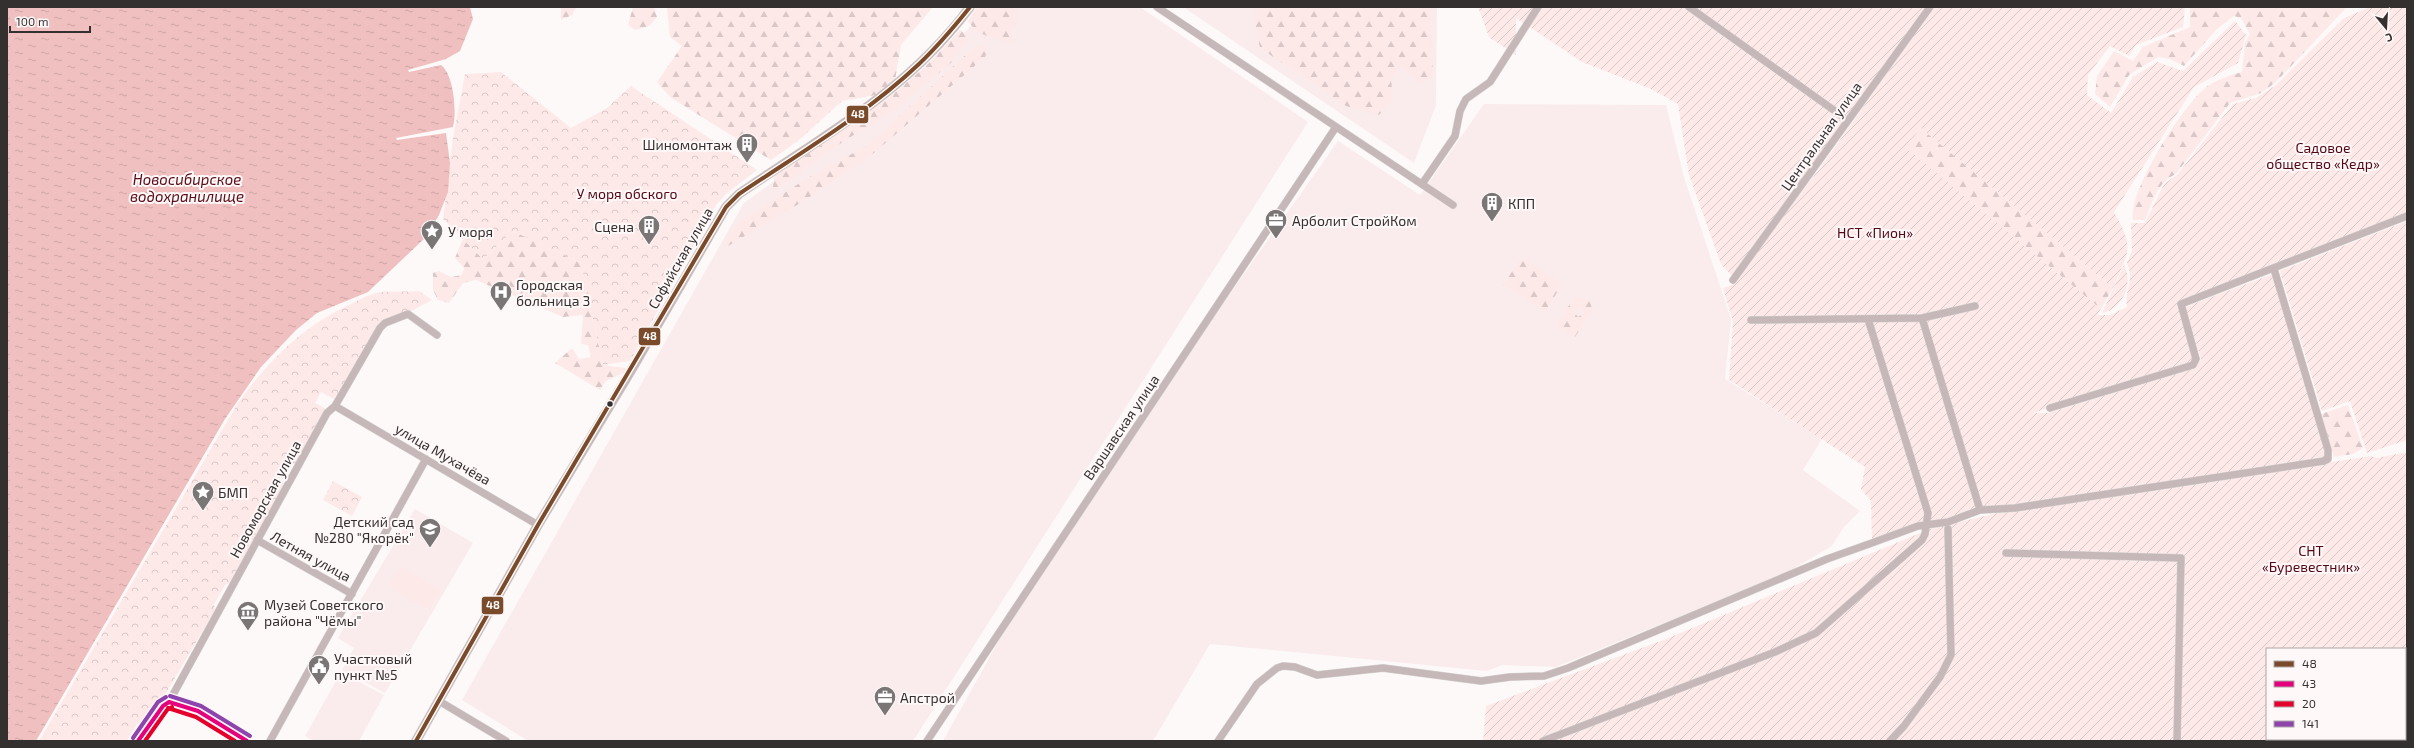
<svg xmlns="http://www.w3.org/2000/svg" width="2414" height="748" font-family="'Exo 2',sans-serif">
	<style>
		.built { fill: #faecec }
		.forest { fill: url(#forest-firs); fill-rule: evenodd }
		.park { fill: url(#park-crowns) }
		.garden { fill: url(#garden-furrows); fill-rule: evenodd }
		.pitch { fill: #fee9e9 }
		.water { fill: url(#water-ripples) }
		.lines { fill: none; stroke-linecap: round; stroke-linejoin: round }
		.minor-casing { stroke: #d8d6d6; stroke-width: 8 }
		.major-casing { stroke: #d8d6d6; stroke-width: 10 }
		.minor { stroke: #c6b8b8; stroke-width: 7 }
		.major { stroke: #c7b9b9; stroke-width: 9 }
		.bus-1-casing { stroke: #fef8f8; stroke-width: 7 }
		.bus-2-casing { stroke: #fef8f8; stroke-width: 7 }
		.bus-3-casing { stroke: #fef8f8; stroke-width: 7 }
		.bus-4-casing { stroke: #fef8f8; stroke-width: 7 }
		.bus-1 { stroke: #7a4b2a; stroke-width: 4 }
		.bus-2 { stroke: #e5007d; stroke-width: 4 }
		.bus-3 { stroke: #e4002b; stroke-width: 4 }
		.bus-4 { stroke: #8e44ad; stroke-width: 4 }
		.bus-dot { fill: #353030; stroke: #fef8f8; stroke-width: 1.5 }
		.labels { text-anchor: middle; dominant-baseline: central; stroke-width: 4; stroke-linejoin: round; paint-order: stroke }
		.street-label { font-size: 14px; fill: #353030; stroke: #fef8f8 }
		.poi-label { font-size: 14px; fill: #353030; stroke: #fef8f8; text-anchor: start }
		.park-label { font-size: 14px; fill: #550615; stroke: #fef8f8 }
		.water-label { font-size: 15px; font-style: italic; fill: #5b0d19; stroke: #fef8f8 }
		.line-badge { stroke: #fef8f8; stroke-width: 1.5 }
		.badge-label { font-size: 11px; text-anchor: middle; font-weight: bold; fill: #fff }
	</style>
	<defs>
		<pattern id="forest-firs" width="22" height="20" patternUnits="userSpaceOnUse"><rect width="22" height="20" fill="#fee9e9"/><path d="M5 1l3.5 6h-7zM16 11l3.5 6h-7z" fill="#dac8c8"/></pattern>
		<pattern id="park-crowns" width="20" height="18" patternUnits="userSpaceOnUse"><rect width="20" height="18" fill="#fee9e9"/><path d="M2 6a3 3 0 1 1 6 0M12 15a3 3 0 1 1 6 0" fill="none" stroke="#dac8c8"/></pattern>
		<pattern id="garden-furrows" width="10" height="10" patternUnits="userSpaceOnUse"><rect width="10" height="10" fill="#fee9e9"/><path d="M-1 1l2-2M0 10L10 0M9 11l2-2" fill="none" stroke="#dac8c8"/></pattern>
		<pattern id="water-ripples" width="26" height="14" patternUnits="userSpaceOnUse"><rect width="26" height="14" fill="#f0c0c0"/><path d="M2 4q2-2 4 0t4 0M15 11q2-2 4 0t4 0" fill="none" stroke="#cea5a5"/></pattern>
	</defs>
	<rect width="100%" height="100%" fill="#fdf9f9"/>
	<path class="built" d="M983,7H1140L1308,122L913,741H528L462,700L744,203L930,68L969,28Z
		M1183,7H1437L1436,105L1414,163Z
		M1484,104L1666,105L1684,177L1731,319L1725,379L1822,439L1803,470L1860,511L1843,528L1832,546L1786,573L1556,667L1502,665L1487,671L1210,644L1153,741H943L1052,545L1338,141L1420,195Z
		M415,509L473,543L385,693L342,670L354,648L338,638Z
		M341,672L384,695L359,741H314L305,736Z"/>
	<path class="forest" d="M561,7H576V8L572,15L561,20Z
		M633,7H654L657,17L649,26L635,30L628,25Z
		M667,7H933L901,45L893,92L842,101L799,140L771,160L670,97L657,82L682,46L670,37Z
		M977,7H1018V18L1011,32L1014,43C996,39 979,37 968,21Z
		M1252,7H1431L1433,77L1420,83L1401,67L1391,79L1393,99L1379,115L1346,106L1260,48Z
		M2190,7H2347L2276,82L2261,93L2230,103L2176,174C2157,182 2152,204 2145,220H2133C2128,192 2181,109 2203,90C2214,80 2228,76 2242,72L2245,43L2250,34L2241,18L2234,16L2217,29L2184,66L2170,59L2158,57L2129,75L2110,107L2095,94L2097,76L2114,51L2133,61L2143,47L2190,27Z
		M960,30L970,37L952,62L895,110L844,141L772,193L775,173L886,100L926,66Z
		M983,44L988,49L985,57L868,158L802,202L728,246L725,241L740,221L819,171L867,146L972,49Z
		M1921,128L2113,288L2102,307L2096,305L1904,147Z
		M513,231L581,263L603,365L632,369L606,381L600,390L555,363L572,348L579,359L591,357L588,345L581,344L583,315L563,317L476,280L463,283L449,303L438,300L433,290V273L439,271L451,277L462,275L464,268L455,258L463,239L483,259Z
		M1526,259L1560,282L1561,286L1545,312L1503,285L1519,261Z
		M1580,297L1590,302L1593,311L1575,337L1555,326L1574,298ZM1580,307L1584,313L1578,317L1574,312Z
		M2348,405L2363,448L2353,454L2334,457L2321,414Z"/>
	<path class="park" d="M501,72L571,128L607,108L631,86L757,170L727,193L716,205L630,361L603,365L581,263L513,231L483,259L443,219L453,138L465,74Z
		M419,291L432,300L376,330L334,399L321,392L315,403L328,410L295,464L287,465L280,479L284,484L231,582L225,585L214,604L215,610L166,693L143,725L137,724L127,741H39L238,403C268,361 303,326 351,304C360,299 372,293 382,292C394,291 407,292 419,291Z
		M333,481L362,497L352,516L323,500Z"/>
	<path class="garden" d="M1478,7H1927L1733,277L1721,264L1689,175L1678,104L1651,89L1582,62L1516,18V55L1489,37Z
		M1934,7H2185L2183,27L2136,45L2129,56L2110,46L2088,75L2087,95L2111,113L2133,77L2157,62L2183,71L2235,21L2246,35L2238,63L2194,87L2114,212C2135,249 2129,250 2113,288L1921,128L1905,147L2096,305L2102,307L2097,315H2110L2127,307C2124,289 2135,282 2127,263L2132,251L2131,223H2145L2164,184L2177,175L2233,104L2256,98L2275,86L2344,18L2370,7H2407V212L2178,304L2194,358L2191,363L2033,413H2048L2196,368L2201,359L2185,307L2273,274L2326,455L2323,459L2015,506L1971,509L1935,523L1872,540L1871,501L1861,489L1865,467L1729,380L1733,322L1723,288L1731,285L1823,164Z
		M2407,221V440L2367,453L2350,401L2322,411L2280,271Z
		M2124,265C2134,283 2122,310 2102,313Z
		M2407,452V741H1483L1486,706L1666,639L1930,529L2002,512L2371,456L2377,458ZM2267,649H2405V739H2267Z"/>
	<path class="pitch" d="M399,568H403L439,588L440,591L430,607L425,608L392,589L390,583Z"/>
	<path class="water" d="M7,7H470L473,19L460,51L446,59L408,70L409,72L441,65C454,75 457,112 453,127L396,138L397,140L446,133L450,163L448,192L439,215L426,237L368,292L317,313L296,330L261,367L225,419L36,741H7Z"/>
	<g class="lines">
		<g class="minor-casing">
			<path id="minor" d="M1157,7L1453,205
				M1689,7L1842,116
				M1422,184L1455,136L1460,111L1466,99L1490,82L1538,7
				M1733,280L1930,7
				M1922,318L1980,510
				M1751,320L1922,318L1975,306
				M335,406L538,525
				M2050,408L2193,365L2196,359L2181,304L2407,216
				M257,540L352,594
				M2006,553L2181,558L2177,741
				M439,701L506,741
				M169,702C192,702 226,729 247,741
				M138,741L163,706L169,702L327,413L335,406L380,328L385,323L408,314L437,335
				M270,741L426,459
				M927,741L1336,127
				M1218,741L1257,684L1277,668L1283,666L1295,667L1317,675L1383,668L1481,681L1510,677L1544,676L1568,668L1827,559L1869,544L1918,526L1948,522L1980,510L2015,508L2324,461L2328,459V450L2274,269
				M1543,741L1775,652L1816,633L1922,540L1925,534L1928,513L1868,319
				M1890,741L1904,726L1940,677L1951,655L1948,529"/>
		</g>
		<g class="major-casing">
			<path id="major" d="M416,741L538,525L632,369L726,207L739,194C824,135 907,92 970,7"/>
		</g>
		<use href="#minor" class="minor"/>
		<use href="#major" class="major"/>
		<g class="bus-1-casing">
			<path id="bus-1" d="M416,741L538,525L726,207L739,194C800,153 865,115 919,64C938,46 954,27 970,7"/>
		</g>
		<g class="bus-2-casing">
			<path id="bus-2" d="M169,702L198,711L247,741
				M138,741L163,706L169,702"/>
		</g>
		<g class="bus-3-casing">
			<path id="bus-3" d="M168,708L196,717L235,741
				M145,741L167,710L172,707"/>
		</g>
		<g class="bus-4-casing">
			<path id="bus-4" d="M170,696L201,706L250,736
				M133,738L158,702L166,697"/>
		</g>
		<use href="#bus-1" class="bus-1"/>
		<use href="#bus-2" class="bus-2"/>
		<use href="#bus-3" class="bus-3"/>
		<use href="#bus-4" class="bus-4"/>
	</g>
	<defs>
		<g id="building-pin" transform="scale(1.15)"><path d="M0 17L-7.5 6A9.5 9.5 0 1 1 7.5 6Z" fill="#7b7676" stroke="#fef8f8"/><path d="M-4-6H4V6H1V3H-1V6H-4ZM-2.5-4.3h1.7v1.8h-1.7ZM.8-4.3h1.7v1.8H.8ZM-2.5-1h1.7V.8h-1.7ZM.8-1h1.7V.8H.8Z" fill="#fff"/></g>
		<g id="office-pin" transform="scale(1.15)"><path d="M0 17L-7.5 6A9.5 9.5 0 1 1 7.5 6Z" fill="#7b7676" stroke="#fef8f8"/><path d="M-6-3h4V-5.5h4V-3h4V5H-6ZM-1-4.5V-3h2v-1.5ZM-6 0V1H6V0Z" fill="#fff"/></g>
		<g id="sight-pin" transform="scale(1.15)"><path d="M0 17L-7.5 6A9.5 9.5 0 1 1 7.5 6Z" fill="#7b7676" stroke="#fef8f8"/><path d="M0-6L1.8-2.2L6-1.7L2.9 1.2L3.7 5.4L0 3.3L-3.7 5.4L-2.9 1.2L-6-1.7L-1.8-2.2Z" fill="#fff"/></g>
		<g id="hospital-pin" transform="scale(1.15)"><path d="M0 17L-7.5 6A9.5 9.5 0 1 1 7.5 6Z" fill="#7b7676" stroke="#fef8f8"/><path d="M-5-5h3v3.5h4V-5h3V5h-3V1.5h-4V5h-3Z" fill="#fff"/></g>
		<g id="school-pin" transform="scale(1.15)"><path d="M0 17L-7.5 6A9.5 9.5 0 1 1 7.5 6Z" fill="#7b7676" stroke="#fef8f8"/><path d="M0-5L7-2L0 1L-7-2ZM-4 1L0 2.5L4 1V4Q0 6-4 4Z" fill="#fff"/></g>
		<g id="museum-pin" transform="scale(1.15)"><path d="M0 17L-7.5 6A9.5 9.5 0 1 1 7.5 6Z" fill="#7b7676" stroke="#fef8f8"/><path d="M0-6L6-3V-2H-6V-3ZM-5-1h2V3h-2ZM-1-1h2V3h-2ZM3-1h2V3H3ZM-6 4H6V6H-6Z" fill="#fff"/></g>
		<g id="civic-pin" transform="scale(1.15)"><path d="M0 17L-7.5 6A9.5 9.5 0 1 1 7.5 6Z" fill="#7b7676" stroke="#fef8f8"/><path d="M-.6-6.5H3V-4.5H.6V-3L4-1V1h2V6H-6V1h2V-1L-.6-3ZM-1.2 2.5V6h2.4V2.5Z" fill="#fff"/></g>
	</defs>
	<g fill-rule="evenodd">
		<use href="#building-pin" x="747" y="144"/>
		<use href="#building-pin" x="1492" y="203"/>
		<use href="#office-pin" x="1276" y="220"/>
		<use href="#building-pin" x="649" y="226"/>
		<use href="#sight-pin" x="432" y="231"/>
		<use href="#hospital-pin" x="501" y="292"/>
		<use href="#sight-pin" x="203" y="492"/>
		<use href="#school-pin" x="430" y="529"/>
		<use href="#museum-pin" x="248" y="612"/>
		<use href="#civic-pin" x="319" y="666"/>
		<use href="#office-pin" x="885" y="697"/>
	</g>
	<circle class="bus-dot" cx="610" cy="404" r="3.5"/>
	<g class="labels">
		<g class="street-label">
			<text transform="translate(1821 136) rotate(-55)">Центральная улица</text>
			<text transform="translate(680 258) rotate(-60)">Софийская улица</text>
			<text transform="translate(1121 427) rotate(-56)">Варшавская улица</text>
			<text transform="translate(443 454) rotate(30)">улица Мухачёва</text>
			<text transform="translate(265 499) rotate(-61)">Новоморская улица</text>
			<text transform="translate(311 556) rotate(29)">Летняя улица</text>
		</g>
		<g class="poi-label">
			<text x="732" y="144" text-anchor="end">Шиномонтаж</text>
			<text x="1508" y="203">КПП</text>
			<text x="1292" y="220">Арболит СтройКом</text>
			<text x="634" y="226" text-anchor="end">Сцена</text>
			<text x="448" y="231">У моря</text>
			<text x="516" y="284">Городская<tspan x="516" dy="16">больница 3</tspan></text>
			<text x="218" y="492">БМП</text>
			<text x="414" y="521" text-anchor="end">Детский сад<tspan x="414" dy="16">№280 "Якорёк"</tspan></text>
			<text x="264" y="604">Музей Советского<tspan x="264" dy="16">района "Чёмы"</tspan></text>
			<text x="334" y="658">Участковый<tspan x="334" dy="16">пункт №5</tspan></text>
			<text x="900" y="697">Апстрой</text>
		</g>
		<g class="park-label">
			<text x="2323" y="147">Садовое<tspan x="2323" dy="16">общество «Кедр»</tspan></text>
			<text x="627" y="193">У моря обского</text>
			<text x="1875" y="232">НСТ «Пион»</text>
			<text x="2311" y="550">СНТ<tspan x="2311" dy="16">«Буревестник»</tspan></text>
		</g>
		<g class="water-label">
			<text x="187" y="179">Новосибирское<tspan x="187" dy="17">водохранилище</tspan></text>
		</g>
	</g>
	<g class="line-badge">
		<rect x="846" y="105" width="23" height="19" rx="4" fill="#7a4b2a"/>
		<rect x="638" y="327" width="23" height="19" rx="4" fill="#7a4b2a"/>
		<rect x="481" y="596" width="23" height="19" rx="4" fill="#7a4b2a"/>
	</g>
	<g class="badge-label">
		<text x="858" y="118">48</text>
		<text x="650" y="340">48</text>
		<text x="493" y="609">48</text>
	</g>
	<rect width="2414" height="748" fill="none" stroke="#353030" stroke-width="16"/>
	<rect x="2266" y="648" width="140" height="92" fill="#fef8f8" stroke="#aea8a8"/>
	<rect x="2274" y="661" width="20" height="6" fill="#7a4b2a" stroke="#aea8a8"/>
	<text x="2302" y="668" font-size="12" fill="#353030">48</text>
	<rect x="2274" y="681" width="20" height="6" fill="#e5007d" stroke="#aea8a8"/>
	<text x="2302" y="688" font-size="12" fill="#353030">43</text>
	<rect x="2274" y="701" width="20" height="6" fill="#e4002b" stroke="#aea8a8"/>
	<text x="2302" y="708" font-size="12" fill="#353030">20</text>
	<rect x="2274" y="721" width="20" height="6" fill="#8e44ad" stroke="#aea8a8"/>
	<text x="2302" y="728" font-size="12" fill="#353030">141</text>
	<g transform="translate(2386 28) rotate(162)" stroke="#fef8f8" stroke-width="3" paint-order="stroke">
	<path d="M0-3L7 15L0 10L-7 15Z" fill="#353030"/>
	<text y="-6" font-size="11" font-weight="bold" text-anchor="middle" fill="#353030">С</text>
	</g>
	<path d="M10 26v6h80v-6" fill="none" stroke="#353030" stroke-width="2"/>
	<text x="16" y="26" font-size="12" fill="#353030" stroke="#fef8f8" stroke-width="3" paint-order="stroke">100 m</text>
</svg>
